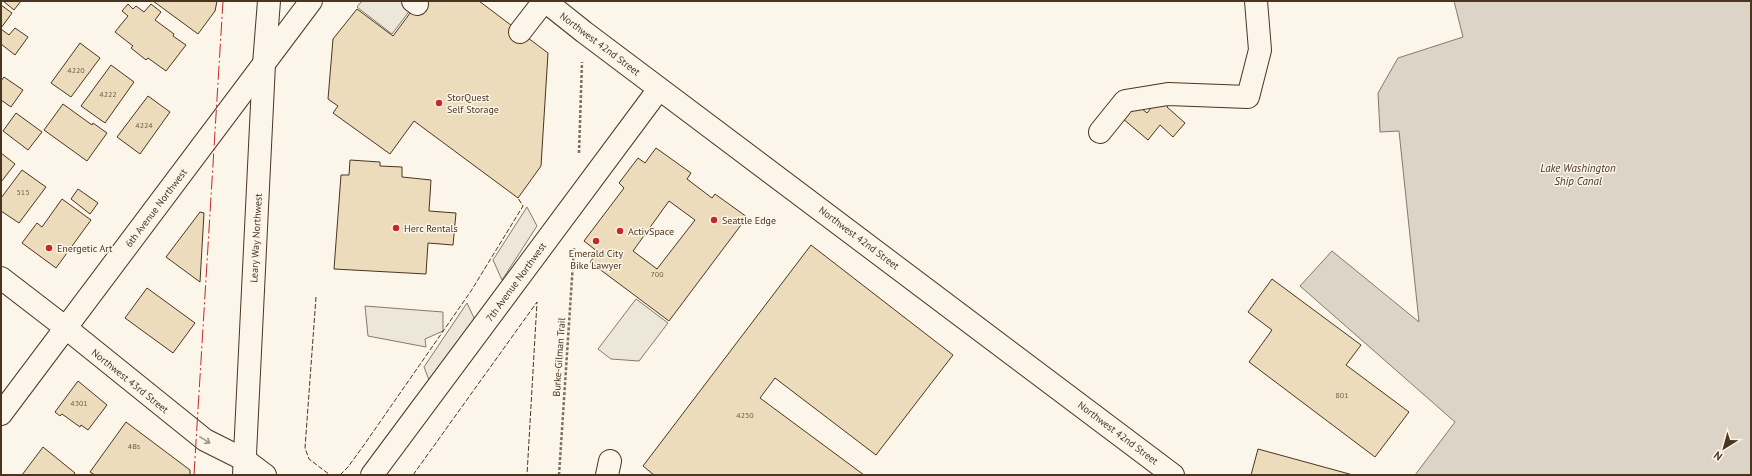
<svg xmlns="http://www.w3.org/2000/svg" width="1752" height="476" font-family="'PT Sans',sans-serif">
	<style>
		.parking { fill: #ede7d9; stroke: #887966 }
		.water { fill: #dcd4c6; stroke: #887966 }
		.building { fill: #ecdcbc; stroke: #4a3520; fill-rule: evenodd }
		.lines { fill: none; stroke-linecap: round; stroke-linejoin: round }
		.minor-casing { stroke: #4a3520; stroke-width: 24 }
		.major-casing { stroke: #4a3520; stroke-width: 24 }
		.path { stroke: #7f6f5c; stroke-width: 2.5; stroke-dasharray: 3 2; stroke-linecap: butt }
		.minor { stroke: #fbf6e9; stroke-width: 22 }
		.major { stroke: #fbf6e9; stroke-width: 22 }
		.fence { stroke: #4a3520; stroke-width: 1; stroke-dasharray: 5 2; stroke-linecap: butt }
		.power { stroke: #c62828; stroke-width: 1; stroke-dasharray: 14 3 2 3; stroke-linecap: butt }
		.oneway { stroke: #a29684 }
		.poi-dot { fill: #c62828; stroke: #fbf6e9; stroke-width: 1.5 }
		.labels { text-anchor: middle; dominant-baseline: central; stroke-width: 3; stroke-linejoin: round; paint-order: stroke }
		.number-label { font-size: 8px; fill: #725f47 }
		.street-label { font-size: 10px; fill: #4a3520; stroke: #fbf6e9 }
		.poi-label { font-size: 10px; fill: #4a3520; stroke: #fbf6e9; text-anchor: start }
		.water-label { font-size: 11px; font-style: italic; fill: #4a3520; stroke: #fbf6e9 }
	</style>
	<rect width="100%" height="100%" fill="#fbf6e9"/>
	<path class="parking" d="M362,1H417L392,34L357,7Z
		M527,207L537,226L502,280L493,260Z
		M636,299L668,323L639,361L611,359L598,349Z
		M467,303L475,320L431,385L424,367Z
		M365,306L443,312V331L425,339L426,347L368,336Z"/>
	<path class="water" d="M1454,1H1751V475H1415L1455,422L1300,286L1332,251L1419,322L1399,131L1380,132L1378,93L1398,58L1463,37Z"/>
	<path class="building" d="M3,1H21L14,10Z
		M153,1H217L215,11L198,34Z
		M419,1H479L548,53L541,166L518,198L414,121L390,154L333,113L338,106L328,99L333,39L357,9L393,36Z
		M128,4L133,9L136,6L144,12L151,4L161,12L155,20L174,34L173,36L186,45L166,71L148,58L146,60L131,48L133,46L115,32L128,16L122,11Z
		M1,5L12,13L1,28Z
		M15,28L28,37L15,55L1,44V29L9,35Z
		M80,43L100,58L71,97L51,83Z
		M111,65L134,82L105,123L81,106Z
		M4,77L23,90L11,107L1,100V81Z
		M148,96L170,112L140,154L117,137Z
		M1160,97L1168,105L1167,107L1185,123L1173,137L1160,125L1148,140L1122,118L1135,103L1147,113Z
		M63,104L92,125L93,123L107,133L87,161L44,130Z
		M16,113L42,132L28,150L3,131Z
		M656,148L691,173L687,179L712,198L715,194L747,217L669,321L590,262L598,252L584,241L624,188L619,183L638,158L645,163ZM669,201L695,220L657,269L633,251Z
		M1,153L15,164L1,182Z
		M350,160L380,162V166L402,167V177L431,180L429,211L456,213L453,245L428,243L426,274L334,269L341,175H349Z
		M22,170L46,187L19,223L1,211V198Z
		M78,189L98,203L90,214L71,199Z
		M62,199L91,220L56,268L22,243L37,223L42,227Z
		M200,212L204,213L200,282L166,257Z
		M811,245L953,355L876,455L775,378L760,398L864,475H654L643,466Z
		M1272,279L1361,345L1346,365L1409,412L1375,457L1249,362L1272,330L1248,312Z
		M147,288L195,323L173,353L125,318Z
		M78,381L107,405L88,430L81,425L80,427L62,414L60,416L55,412Z
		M126,422L190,470V475H95L90,472Z
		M43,447L75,473L73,475H22Z
		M1258,449L1353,475H1251Z"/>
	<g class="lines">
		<g class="minor-casing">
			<path id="minor" d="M413,1L417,4
				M545,1L584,32L1173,475
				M520,32L544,1
				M1100,132L1125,101L1168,94L1248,97L1260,50L1256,1
				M1,278L66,328L205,440L245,460L265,475
				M1,414L311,1
				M372,475L659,89
				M607,475L610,461"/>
		</g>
		<g class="major-casing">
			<path id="major" d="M244,475L264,64L269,1"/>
		</g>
		<path class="path" d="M579,153L582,62
			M559,475L574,248"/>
		<use href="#minor" class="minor"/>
		<use href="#major" class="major"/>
		<path class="fence" d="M316,297L305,448L309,459L330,475
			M340,475L348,467L364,445L471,291L523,206L518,198
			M413,475L537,302L527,475"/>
		<path class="power" d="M194,475L223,1"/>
	</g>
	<defs><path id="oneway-shaft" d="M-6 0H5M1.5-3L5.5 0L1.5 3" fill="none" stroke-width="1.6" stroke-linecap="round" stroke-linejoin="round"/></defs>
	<use class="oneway" href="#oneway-shaft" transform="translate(205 440) rotate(32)"/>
	<g class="poi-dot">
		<circle cx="439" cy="103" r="4"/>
		<circle cx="714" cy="220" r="4"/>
		<circle cx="396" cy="228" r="4"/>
		<circle cx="620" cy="231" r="4"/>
		<circle cx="596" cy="241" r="4"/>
		<circle cx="49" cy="248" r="4"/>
	</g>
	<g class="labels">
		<g class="number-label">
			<text x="76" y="70">4220</text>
			<text x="108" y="94">4222</text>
			<text x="144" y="125">4224</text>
			<text x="23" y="192">515</text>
			<text x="657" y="274">700</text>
			<text x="1342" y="395">801</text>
			<text x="79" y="403">4301</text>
			<text x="745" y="415">4250</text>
			<text x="134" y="446">4Bs</text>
		</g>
		<g class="street-label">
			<text transform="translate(600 44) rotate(37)">Northwest 42nd Street</text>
			<text transform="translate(156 208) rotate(-53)">6th Avenue Northwest</text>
			<text transform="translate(256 238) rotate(-87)">Leary Way Northwest</text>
			<text transform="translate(859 238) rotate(37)">Northwest 42nd Street</text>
			<text transform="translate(516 282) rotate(-54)">7th Avenue Northwest</text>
			<text transform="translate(559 357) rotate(-86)">Burke-Gilman Trail</text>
			<text transform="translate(130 381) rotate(39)">Northwest 43rd Street</text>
			<text transform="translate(1118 433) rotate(37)">Northwest 42nd Street</text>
		</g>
		<g class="poi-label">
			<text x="447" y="97">StorQuest<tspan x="447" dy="12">Self Storage</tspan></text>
			<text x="722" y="220">Seattle Edge</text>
			<text x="404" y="228">Herc Rentals</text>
			<text x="628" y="231">ActivSpace</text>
			<text x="57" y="248">Energetic Art</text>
			<text x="596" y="253" text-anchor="middle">Emerald City<tspan x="596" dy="12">Bike Lawyer</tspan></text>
		</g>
		<g class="water-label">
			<text x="1578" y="168">Lake Washington<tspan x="1578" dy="13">Ship Canal</tspan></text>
		</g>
	</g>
	<rect width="1752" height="476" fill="none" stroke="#4a3520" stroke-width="4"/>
	<g transform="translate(1724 448) rotate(217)" stroke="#fbf6e9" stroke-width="3" paint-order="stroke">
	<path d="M0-3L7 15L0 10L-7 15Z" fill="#4a3520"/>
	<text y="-6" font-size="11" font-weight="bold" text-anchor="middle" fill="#4a3520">N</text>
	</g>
</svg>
